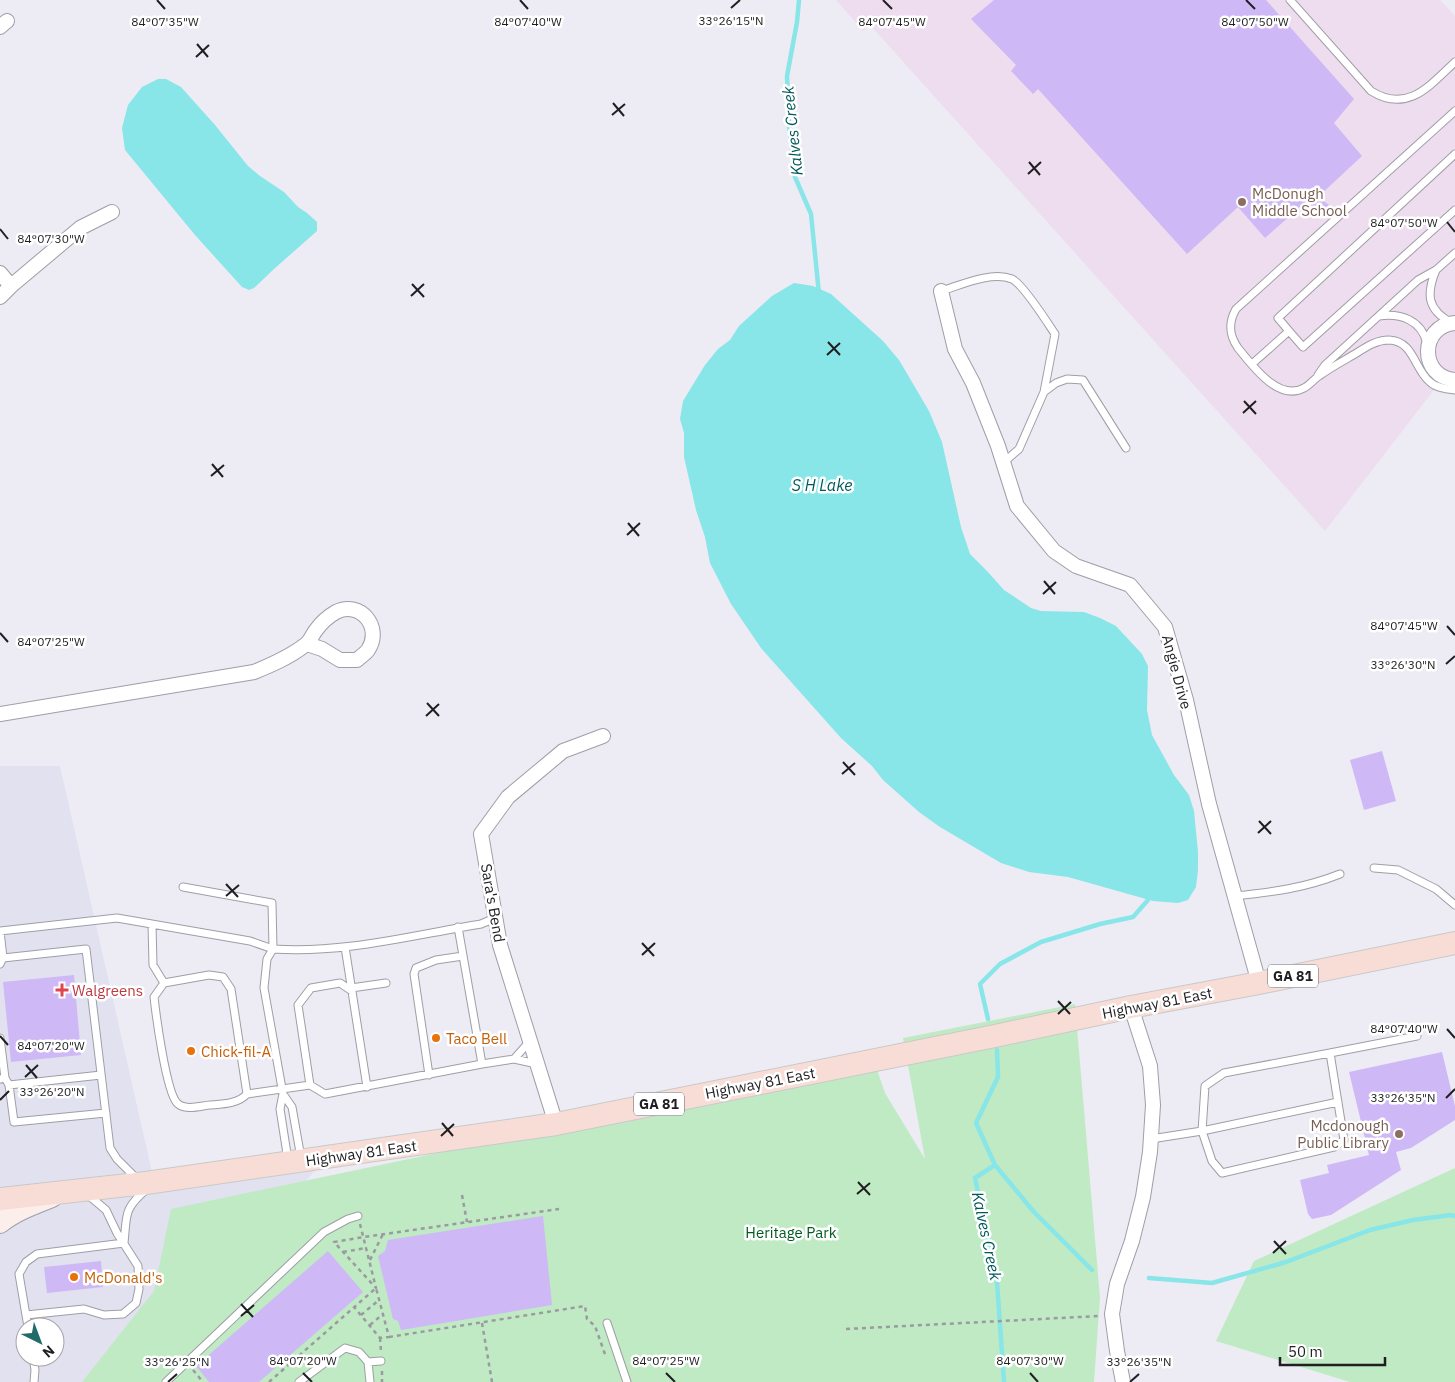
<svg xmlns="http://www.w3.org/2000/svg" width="1455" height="1382" font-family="'IBM Plex Sans',sans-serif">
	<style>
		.built { fill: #e2e1f0; fill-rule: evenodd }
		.education { fill: #ede }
		.green { fill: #bfeac4 }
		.water { fill: #88e5e8 }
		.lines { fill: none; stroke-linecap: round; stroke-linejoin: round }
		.stream { stroke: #88e5e8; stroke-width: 4.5 }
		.building { fill: #cfb8f6 }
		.lane-casing { stroke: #9f9ea6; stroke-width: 9 }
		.street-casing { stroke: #9f9ea6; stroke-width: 16 }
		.secondary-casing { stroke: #9f9ea6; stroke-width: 22 }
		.primary-casing { stroke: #c9c9ca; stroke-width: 24 }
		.path { stroke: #9b9aa0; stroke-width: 2.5; stroke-dasharray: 4 4; stroke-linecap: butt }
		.lane { stroke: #fff; stroke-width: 7 }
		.street { stroke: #fff; stroke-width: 14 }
		.secondary { stroke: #fbeeeb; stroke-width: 20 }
		.primary { stroke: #f8ddd6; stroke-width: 22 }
		.ticks { fill: none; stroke: #1f1f22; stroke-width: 2 }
		.education-dot { fill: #8d6e63; stroke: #fff; stroke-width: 2 }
		.health-dot { fill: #e0444e; stroke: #fff; stroke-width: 2 }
		.food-dot { fill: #e8710a; stroke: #fff; stroke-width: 2 }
		.labels { text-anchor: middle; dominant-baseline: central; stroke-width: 5; stroke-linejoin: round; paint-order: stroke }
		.shield { fill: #fff; stroke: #626264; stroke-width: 1 }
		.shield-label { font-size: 14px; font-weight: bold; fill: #1f1f22 }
		.education-label { font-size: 15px; fill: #785e54; stroke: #fff; text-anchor: start }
		.street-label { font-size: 15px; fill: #1f1f22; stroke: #fff }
		.health-label { font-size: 15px; fill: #be3a42; stroke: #fff; text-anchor: start }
		.food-label { font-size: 15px; fill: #c56008; stroke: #fff; text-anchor: start }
		.park-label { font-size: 15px; fill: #005b21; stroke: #fff }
		.water-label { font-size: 16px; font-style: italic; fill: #02595c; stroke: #fff }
		.ticks-label { font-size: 12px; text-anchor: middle; fill: #1f1f22; stroke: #fff; stroke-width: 5; stroke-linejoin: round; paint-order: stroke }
	</style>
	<rect width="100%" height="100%" fill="#edecf4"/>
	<path class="built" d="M0,766H60L155,1185L334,1150L122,1382H0ZM25,1327H55V1357H25Z"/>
	<path class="education" d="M836,0H1440L1455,16V374L1450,380L1437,386L1325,531L870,25L863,31Z"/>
	<path class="green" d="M1075,1004L1100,1298L1094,1382H82L154,1291L171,1209L874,1061L885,1093L925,1159L903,1038Z
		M1455,1168V1382H1350L1216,1341L1254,1261Z"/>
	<path class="water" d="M158,79H166L181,87L215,125L248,166L260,176L284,192L298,207L307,213L317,222V231L274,269L254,288L249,290L242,287L195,235L125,150L122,128L128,105L142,87Z
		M794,283L813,286L831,294L883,341L899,360L929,411L942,442L961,527L970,554L987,571L1004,590L1031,608L1041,611L1084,612L1100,618L1116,626L1142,654L1148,666L1147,710L1152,735L1174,775L1189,795L1194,811L1198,852V870L1196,887L1188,900L1178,903L1153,901L1068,877L1029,872L1001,863L940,827L919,812L883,780L872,766L841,738L761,648L731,604L710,563L705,537L696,510L684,457V433L680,419L683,401L705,365L718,349L730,340L739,326L772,296Z"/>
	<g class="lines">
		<path class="stream" d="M799,0L797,22L787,76L789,125L795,177L811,214L819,294
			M988,1019L980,984L1000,964L1041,942L1100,924L1133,917L1148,900V895
			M997,1050L998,1077L976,1123L995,1165L1034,1212L1092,1270
			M995,1165L975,1178L997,1282L1004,1382
			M1149,1278L1212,1283L1286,1262L1370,1230L1413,1220L1451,1215L1455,1216"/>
	</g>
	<path class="building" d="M994,0H1266L1354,99L1334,123L1362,156L1318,197L1329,205L1319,215L1307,201L1265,238L1238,207L1187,254L1038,89L1033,94L1011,71L1016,65L971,19Z
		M1382,751L1396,801L1364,810L1350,760Z
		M74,975L81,1055L11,1062L3,982Z
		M1442,1052L1455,1106V1120L1411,1148L1396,1152L1401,1170L1331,1215L1312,1219L1308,1214L1300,1180L1329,1173L1327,1165L1369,1155L1349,1072Z
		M543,1216L552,1305L401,1330L398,1321L393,1319L378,1256L385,1251L388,1240Z
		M328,1251L363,1292L259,1382H209L196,1366Z
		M101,1261L103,1287L47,1293L44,1267Z"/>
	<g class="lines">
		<g class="lane-casing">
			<path id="lane" d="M1290,0L1371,91C1408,114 1430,85 1455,62
				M1455,111L1236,309C1228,323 1229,335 1238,348C1252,365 1278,402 1304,388C1310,385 1314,379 1319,376C1330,368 1343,361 1355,354C1366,347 1376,340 1389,340C1414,341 1414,369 1430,382C1436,388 1447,389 1455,390
				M1436,270C1426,294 1427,310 1452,323
				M941,291C961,285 991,271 1012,279C1023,284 1047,322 1055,334L1044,392
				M1379,316C1401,313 1421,320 1427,343
				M1289,331L1303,347L1455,210
				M1252,364L1289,331L1278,318L1455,154
				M1318,375L1325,365L1418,280L1436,270L1455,253
				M1003,463L1019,449L1044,392L1056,383L1067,379L1083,380L1126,448
				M1374,868L1398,870L1436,889L1455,905
				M1235,896C1273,892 1305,888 1340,874
				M152,924L153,965L164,983
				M458,927L482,1064L514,1059L537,1064
				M0,931L117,918L250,941L273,949L272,903L183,887
				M0,931L3,958L0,964
				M345,947L367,1087
				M3,958L86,949L110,1148L117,1159L138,1180
				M209,975L223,977L231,989L247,1094C238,1104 222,1104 210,1105C200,1106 185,1111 177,1103C166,1091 156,1015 154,997L164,983Z
				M351,988L386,983
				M0,1038L5,1078L0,1079
				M1330,1053L1417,1036
				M514,1059L530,1041
				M429,1075L414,974L416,968L436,960L463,956
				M5,1078L9,1085L101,1075
				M9,1085L14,1122L106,1113
				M310,1085L298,1005L311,988L340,983L352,991
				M247,1094L310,1085L325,1094L482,1064
				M283,1094L292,1107L301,1158
				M1151,1139L1202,1131L1212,1161L1222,1173L1334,1147L1344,1140L1330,1053L1224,1073L1205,1086L1202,1131L1338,1102
				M288,1160L280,1109L283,1094L264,988L267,959L273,949C343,954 413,935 481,924L495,918
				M124,1243C127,1215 123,1209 147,1189
				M26,1315L84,1309L104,1315L123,1314L136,1303L139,1289L138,1266L117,1233L106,1210L87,1194
				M607,1323L627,1382
				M28,1327L19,1274L26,1262L37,1254L124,1243
				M33,1357L35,1370L34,1382
				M368,1362L370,1382
				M166,1382L324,1232L348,1219L358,1216
				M299,1382L345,1348L359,1352L368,1362L381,1361"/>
		</g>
		<g class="street-casing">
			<path id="street" d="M0,27L7,21
				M0,273L11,286L0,297
				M11,286L80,228L112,212
				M941,291L955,349L973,383L998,446L1017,506L1054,551L1076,566L1130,585L1165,627L1186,700L1209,804L1259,983
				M1455,323C1419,326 1419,377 1455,380
				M0,714L254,672C271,665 290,657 305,645C310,642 312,635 316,630C321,623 329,616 336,612C360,600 383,627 368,650C365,654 360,657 357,660H340L322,649L307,644
				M556,1124L500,945L481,834L508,797L563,751L603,736
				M1123,1382L1117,1351L1112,1314L1117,1284L1132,1241L1143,1197L1150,1152L1153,1105L1150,1066L1131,1007"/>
		</g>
		<g class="secondary-casing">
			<path id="secondary" d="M0,1223C15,1211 34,1204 52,1197"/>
		</g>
		<g class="primary-casing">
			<path id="primary" d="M0,1199L146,1183L556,1124L995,1036L1131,1007L1259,983L1455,943"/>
		</g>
		<path class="path" d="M462,1195L467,1222
			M360,1224L376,1288L334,1242L364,1237L559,1209
			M343,1252L366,1248
			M370,1260L383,1234
			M361,1315L379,1300
			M482,1323L492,1382
			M370,1325L383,1314
			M846,1329L1099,1316
			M389,1337L585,1306L587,1319L595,1326L606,1357
			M380,1338L381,1351
			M193,1370L203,1382
			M382,1371V1382
			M269,1382L376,1288L389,1337L380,1338L354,1307"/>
		<use href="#lane" class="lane"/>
		<use href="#street" class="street"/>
		<use href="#secondary" class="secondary"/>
		<use href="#primary" class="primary"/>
	</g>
	<path class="ticks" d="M157,0L165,9M520,0L528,9M883,0L892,9M1246,0L1255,9M731,8L740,0M197,44L208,57M196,57L209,45M613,103L624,116M612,115L625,104M1029,162L1040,175M1028,174L1041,162M1447,222L1455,232M0,229L8,239M412,284L424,297M411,296L424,284M828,342L840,355M827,355L840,343M1244,401L1256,414M1243,413L1256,401M212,464L223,477M211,476L224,465M628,523L639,536M627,535L640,523M1044,581L1055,594M1043,594L1056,582M1447,626L1455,635M0,633L8,642M1446,664L1455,656M427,703L439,716M426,716L439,704M843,762L855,775M842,774L855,763M1259,821L1271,834M1258,833L1271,821M226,884L238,897M226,896L239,885M642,943L654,956M642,955L655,943M1058,1001L1070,1014M1058,1014L1071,1002M1447,1029L1455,1038M0,1036L8,1045M26,1065L37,1078M25,1077L38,1065M1446,1098L1455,1089M0,1100L9,1091M442,1123L453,1136M441,1136L454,1124M858,1182L870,1195M857,1194L870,1183M1274,1241L1286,1254M1273,1253L1286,1241M241,1304L253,1317M241,1316L254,1305M303,1373L312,1382M666,1373L675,1382M1030,1373L1038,1382M168,1382L177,1374M1130,1382L1139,1374"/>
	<g class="education-dot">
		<circle cx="1242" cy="202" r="5"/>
		<circle cx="1399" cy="1134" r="5"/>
	</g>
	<path class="health-dot" d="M59.5 982.5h5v5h5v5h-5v5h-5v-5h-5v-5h5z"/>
	<g class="food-dot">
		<circle cx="436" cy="1038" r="5"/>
		<circle cx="191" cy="1051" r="5"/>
		<circle cx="74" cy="1277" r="5"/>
	</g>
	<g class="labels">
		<g class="shield">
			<rect x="1268" y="964.5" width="50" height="23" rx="4"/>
			<rect x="634" y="1092.5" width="50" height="23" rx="4"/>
		</g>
		<g class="shield-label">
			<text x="1293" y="976">GA 81</text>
			<text x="659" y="1104">GA 81</text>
		</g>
		<g class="education-label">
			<text x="1252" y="193">McDonugh<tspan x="1252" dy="17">Middle School</tspan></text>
			<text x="1389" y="1125" text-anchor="end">Mcdonough<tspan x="1389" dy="17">Public Library</tspan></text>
		</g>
		<g class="street-label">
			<text transform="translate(1177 672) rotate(75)">Angie Drive</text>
			<text transform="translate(493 903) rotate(80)">Sara's Bend</text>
			<text transform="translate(1157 1003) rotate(-11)">Highway 81 East</text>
			<text transform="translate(760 1083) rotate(-11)">Highway 81 East</text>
			<text transform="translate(361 1153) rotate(-8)">Highway 81 East</text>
		</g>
		<g class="health-label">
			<text x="72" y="990">Walgreens</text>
		</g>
		<g class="food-label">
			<text x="446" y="1038">Taco Bell</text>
			<text x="201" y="1051">Chick-fil-A</text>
			<text x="84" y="1277">McDonald's</text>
		</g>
		<g class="park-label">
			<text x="791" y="1232">Heritage Park</text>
		</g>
		<g class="water-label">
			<text transform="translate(792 131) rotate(-96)">Kalves Creek</text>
			<text x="822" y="485">S H Lake</text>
			<text transform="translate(987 1236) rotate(78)">Kalves Creek</text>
		</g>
	</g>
	<g class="ticks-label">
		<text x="731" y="25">33°26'15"N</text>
		<text x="165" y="26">84°07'35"W</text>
		<text x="528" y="26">84°07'40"W</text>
		<text x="892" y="26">84°07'45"W</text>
		<text x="1255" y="26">84°07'50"W</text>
		<text x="1404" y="227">84°07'50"W</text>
		<text x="51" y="243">84°07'30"W</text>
		<text x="1404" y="630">84°07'45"W</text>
		<text x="51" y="646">84°07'25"W</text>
		<text x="1403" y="669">33°26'30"N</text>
		<text x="1404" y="1033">84°07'40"W</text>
		<text x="51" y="1050">84°07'20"W</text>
		<text x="52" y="1096">33°26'20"N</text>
		<text x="1403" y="1102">33°26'35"N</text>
		<text x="303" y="1365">84°07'20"W</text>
		<text x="666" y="1365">84°07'25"W</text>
		<text x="1030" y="1365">84°07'30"W</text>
		<text x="177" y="1366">33°26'25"N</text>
		<text x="1139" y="1366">33°26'35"N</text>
	</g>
	<g transform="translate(40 1342) rotate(138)"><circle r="24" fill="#ffffff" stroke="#a5a5a7"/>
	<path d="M0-4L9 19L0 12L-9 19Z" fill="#216c69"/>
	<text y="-8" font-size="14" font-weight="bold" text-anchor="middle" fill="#1f1f22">N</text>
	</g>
	<path d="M1280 1357v8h105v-8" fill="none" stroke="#1f1f22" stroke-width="2.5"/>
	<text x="1288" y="1357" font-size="15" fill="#1f1f22" stroke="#ffffff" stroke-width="4" paint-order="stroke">50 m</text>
</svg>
